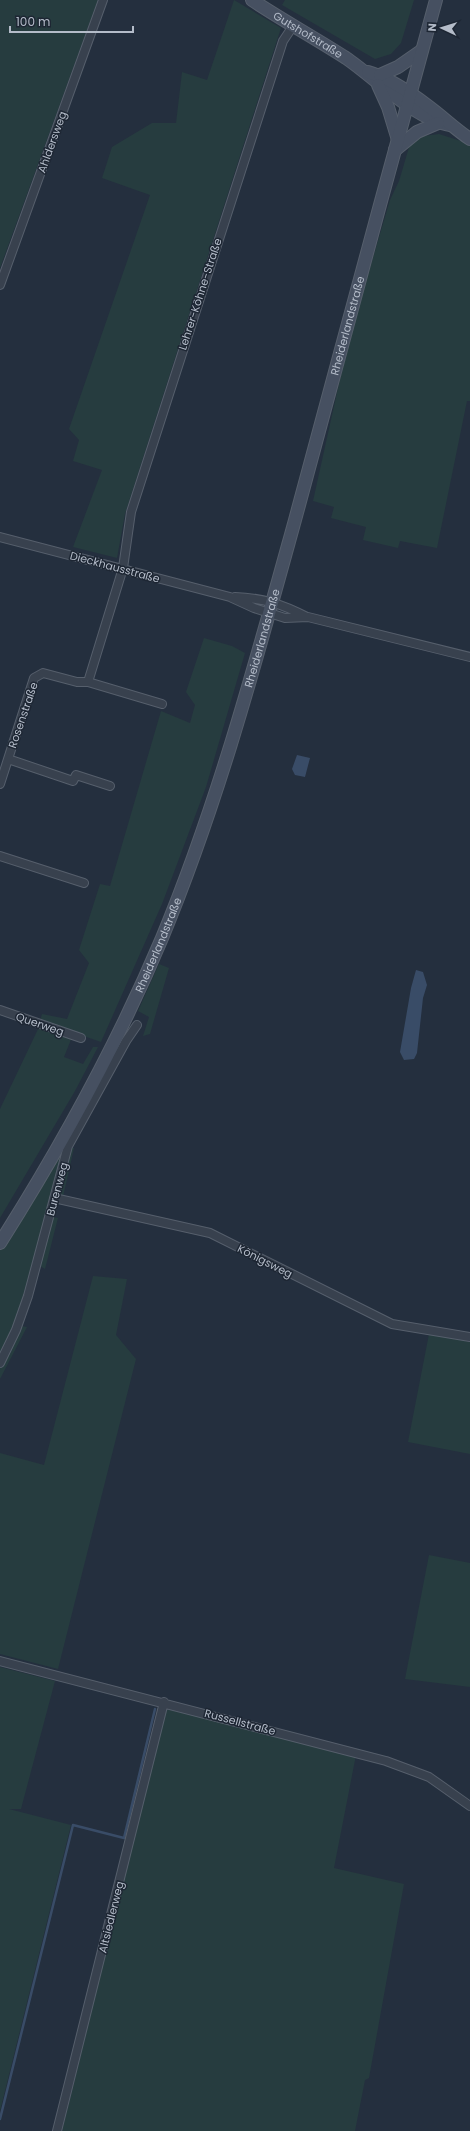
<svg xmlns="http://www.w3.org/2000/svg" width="470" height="2131" font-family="Poppins,sans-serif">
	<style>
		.green { fill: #263c3f }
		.water { fill: #394c67 }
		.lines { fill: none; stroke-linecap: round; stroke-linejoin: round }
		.stream { stroke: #394c67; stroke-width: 2.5 }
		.street-casing { stroke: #565f6c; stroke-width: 10 }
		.secondary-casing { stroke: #565f6c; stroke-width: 14 }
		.street { stroke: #38414e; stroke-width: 8 }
		.secondary { stroke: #465061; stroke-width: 12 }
		.labels { text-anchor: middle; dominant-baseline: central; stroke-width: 3; stroke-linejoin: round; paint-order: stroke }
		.street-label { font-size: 11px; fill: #b4bcc9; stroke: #1d2633 }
	</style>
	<rect width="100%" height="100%" fill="#242f3e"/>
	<path class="green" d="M0,0H98L0,268Z
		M234,0L281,28L125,514L117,558L73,547L102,470L73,461L79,440L69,429L150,195L102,178L112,147L152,123H176L182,72L207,80Z
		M285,0H414L401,43L391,54L375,59L282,5Z
		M439,134L464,142L470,146V401H467L437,548L400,541L398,548L363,540L366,527L331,518L334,507L313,501L340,379L362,295L390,200L399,181L410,144L423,136Z
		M204,638L232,646L245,653L206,787L162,904L101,1042L40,1021L42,1014L67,1019L89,963L79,950L100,884L110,886L161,711L190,723L195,705L186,692Z
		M159,964L169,968L150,1034L143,1036L149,1017L138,1011Z
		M39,1027L72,1037L64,1057L83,1064L93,1047H98L75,1091L0,1218V1109Z
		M71,1148H74L63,1197L59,1191Z
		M64,1149C48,1216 30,1295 0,1358V1248L59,1152Z
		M52,1217L58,1218L45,1269L40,1266Z
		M93,1276L127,1279L116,1335L136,1359L58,1669L0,1654V1453L44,1465Z
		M21,1326L27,1327L0,1379V1367Z
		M429,1334L470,1342V1454L408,1442Z
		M429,1555L470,1563V1687L405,1679Z
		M0,1667L55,1681L21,1809H9L71,1825L0,2111Z
		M166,1709L356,1755L334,1868L404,1884L369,2078L365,2080L355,2131H62Z"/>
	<path class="water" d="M297,755L310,758L305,777L295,775L292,769Z
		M416,970L423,972L427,985L423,998L417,1053L414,1059L404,1060L400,1052L411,988Z"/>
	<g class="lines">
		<path class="stream" d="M0,2119L73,1825L124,1838L155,1709"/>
		<g class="street-casing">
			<path id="street" d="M0,285L103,0
				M0,537L230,597L254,608L285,618L308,617L470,657
				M235,597C263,598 282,604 307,617
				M88,682L162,704
				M8,759L73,781L76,775L110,786
				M0,784L34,678L43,673L77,682H88L123,568L131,512L283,41L293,26
				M0,856L84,883
				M0,1010L81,1038
				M54,1198L210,1233L392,1324L470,1337
				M0,1363L16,1330L28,1296L68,1146L126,1041L137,1025
				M0,1661L386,1761L429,1777L470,1806
				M57,2131L164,1702"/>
		</g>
		<g class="secondary-casing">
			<g id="secondary">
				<path id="s1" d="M252,0C282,20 315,38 346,58C374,77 416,120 450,125"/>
				<path d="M368,72C389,78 411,93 428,106C443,117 455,129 470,139"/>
				<path d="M380,75L398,67L421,51"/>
				<path d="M378,85L388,107L398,140"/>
				<path d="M395,150L417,132L438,123"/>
				<path id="s2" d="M0,1243C62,1145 117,1045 162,938C218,803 256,661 295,520C342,347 388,173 436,0"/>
			</g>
		</g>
		<use href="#street" class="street"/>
		<use href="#secondary" class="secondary"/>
	</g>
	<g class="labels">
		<g class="street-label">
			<text stroke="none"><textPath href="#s1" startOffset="66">Gutshofstraße</textPath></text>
			<text transform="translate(52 142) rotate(-70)">Ahldersweg</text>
			<text transform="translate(200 294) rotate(-72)">Lehrer-Köhne-Straße</text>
			<text stroke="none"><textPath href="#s2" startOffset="986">Rheiderlandstraße</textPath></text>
			<text transform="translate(115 567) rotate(15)">Dieckhausstraße</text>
			<text stroke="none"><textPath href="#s2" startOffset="662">Rheiderlandstraße</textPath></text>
			<text transform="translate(23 715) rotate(-71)">Rosenstraße</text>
			<text stroke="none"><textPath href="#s2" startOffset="338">Rheiderlandstraße</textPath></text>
			<text transform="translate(40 1024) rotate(19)">Querweg</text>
			<text transform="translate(57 1189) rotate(-75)">Burenweg</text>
			<text transform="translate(265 1261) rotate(27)">Königsweg</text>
			<text transform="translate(240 1722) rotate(15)">Russellstraße</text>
			<text transform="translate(111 1917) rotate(-76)">Altsiedlerweg</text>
		</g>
	</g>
	<g transform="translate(442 28) rotate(274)" stroke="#1d2633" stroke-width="3" paint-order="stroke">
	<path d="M0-3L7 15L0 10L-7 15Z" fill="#b4bcc9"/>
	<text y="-6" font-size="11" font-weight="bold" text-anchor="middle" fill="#b4bcc9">N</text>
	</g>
	<path d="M10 26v6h123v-6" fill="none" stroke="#b4bcc9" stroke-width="2"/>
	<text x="16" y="26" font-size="12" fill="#b4bcc9" stroke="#1d2633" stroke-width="3" paint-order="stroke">100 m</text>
</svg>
